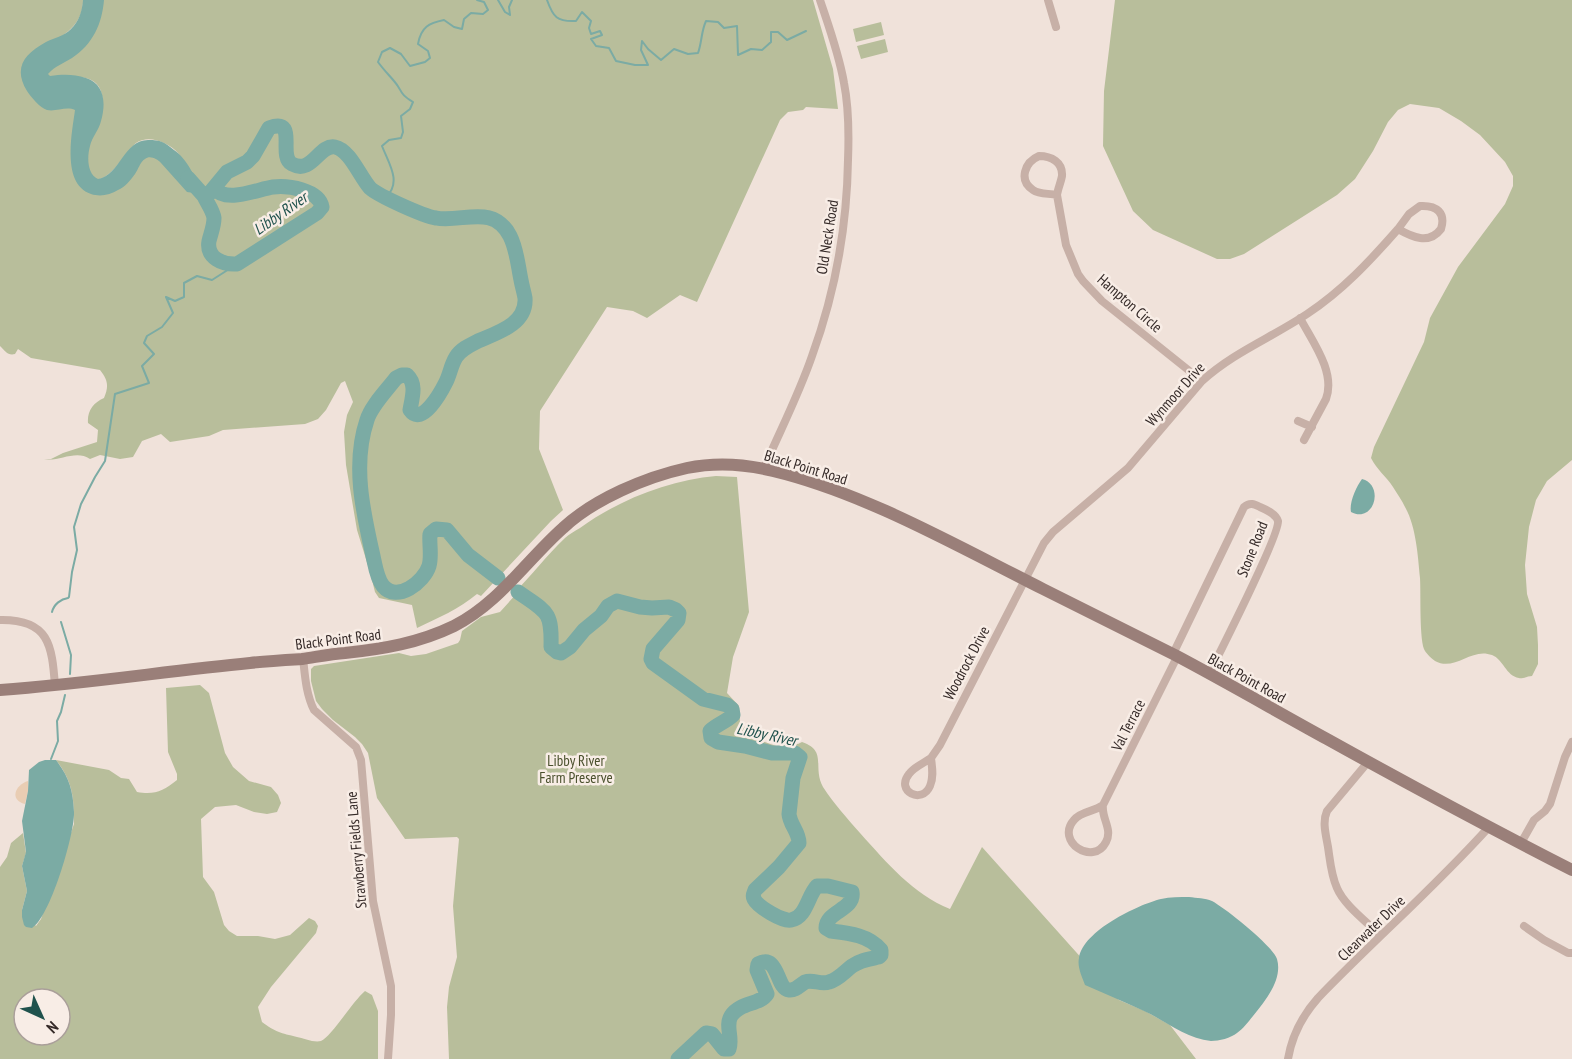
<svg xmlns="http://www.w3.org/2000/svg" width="1572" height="1059" font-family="'PT Sans Narrow',sans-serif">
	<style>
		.green { fill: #b8be9b; fill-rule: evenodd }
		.sand { fill: #e9cdb3 }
		.water { fill: #7baba4 }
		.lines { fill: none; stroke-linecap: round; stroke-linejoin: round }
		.stream { stroke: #7baba4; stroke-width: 2 }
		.river { stroke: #7baba4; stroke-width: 15 }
		.minor { stroke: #c7b0a7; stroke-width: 8 }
		.secondary { stroke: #9a7f79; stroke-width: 12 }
		.labels { text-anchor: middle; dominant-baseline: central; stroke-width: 5; stroke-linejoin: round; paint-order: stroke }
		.street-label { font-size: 15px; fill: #342927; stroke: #f8ede6 }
		.park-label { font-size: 15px; fill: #4a502d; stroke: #f8ede6 }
		.water-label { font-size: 16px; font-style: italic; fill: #20524d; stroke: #f8ede6 }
	</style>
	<rect width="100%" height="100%" fill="#f0e2da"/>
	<path class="green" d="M0,0H83C83,38 40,40 24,69L29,88L46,104C57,104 72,100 82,106C70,128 68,173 91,187C97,191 103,191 109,189C115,187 121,184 125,180C131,173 139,152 147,151C160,149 181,182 189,192L200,193C197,180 197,183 190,173C186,167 183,159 178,153C169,143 149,134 136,143C128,149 100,197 90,172C87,165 85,153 86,144C87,135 94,128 98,120C100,115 101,111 102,106L103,105C103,81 90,75 67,78C62,79 57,81 52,80C47,80 43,76 40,73C48,66 59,62 68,56C90,44 94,22 100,0H813L833,69L838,109L806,107L803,110L788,112L780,120L697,302L680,295L647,318L633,311L607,307L540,411L539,449L563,510L551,521L481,596L477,594C459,609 438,618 417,628L412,605L379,598L375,592L370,572L357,530L346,465L344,432L347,415L353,402L345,381L341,383L326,410L318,419L305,424L223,430L209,436L170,442L161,434L142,441L133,457L120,459L100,455L90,459C76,449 59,462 44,459H51L63,453L97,442L98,430L88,423C87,411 93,403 104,398C109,386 108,380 100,370L31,358L18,349L15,354C8,356 5,351 0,346Z
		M1115,0H1572V460L1547,481L1536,500L1529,527L1525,565L1527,594L1537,627L1538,645V664L1532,676C1528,676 1522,679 1519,678C1506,676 1503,659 1492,655C1471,647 1455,672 1435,661C1432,659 1427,654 1425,651C1419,642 1421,593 1420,578C1418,556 1416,526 1405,507C1402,500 1397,494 1393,487C1386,476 1377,470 1371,458L1374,447L1424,342L1430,318L1458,267L1505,204L1513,186V176L1505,162L1480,135L1461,121L1439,108L1410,104L1398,110L1388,122L1373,151L1355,179L1337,195L1244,254L1230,259H1217L1153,230L1133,211L1103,146L1104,91Z
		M881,22L884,35L856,42L853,29Z
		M885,39L888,52L861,59L857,46Z
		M716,476L737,477L749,612L733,657L727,693L739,706L740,722L756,739L779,747L792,743L798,744L802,742C828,751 812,767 823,787C834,804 847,818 860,833C887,863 913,894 950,909L982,847L1119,1000L1145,1011L1170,1025L1196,1059H449L447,1007L449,987L457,957L453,906L459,839L457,837L405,839L377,798L368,753L362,744L355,737L333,720L322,709L316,701L311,681V669L314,666L399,653L411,656L426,654L458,643L460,640L462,631L481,617L500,612L518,592H515C532,575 547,555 565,538C569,534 575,531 580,528C618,500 670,480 716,476Z
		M200,685L209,693L225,753L233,767L249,781L271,787L278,795L281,803L277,812L267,814L254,812L236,805L215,807L201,819L203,877L214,892L224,925L229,931L237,936H258L275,939L290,935L309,918L315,921L318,926L316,933L271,987L258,1007L262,1022C275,1032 281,1033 297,1037C303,1038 314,1043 321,1041C331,1037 353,1001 365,991L372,995L378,1011V1059H0V867L7,857L11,843L23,833L26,853L22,866L27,891L22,910L36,926L41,919L74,824C74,797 73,782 56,760L109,770L121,778L129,779L137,792C155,795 163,791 177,780V774L168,752L166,688ZM24,999H60V1035H24Z"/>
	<path class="sand" d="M28,781V791L25,804C9,800 15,785 28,781Z"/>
	<path class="water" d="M83,0H104C102,24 93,44 72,58C64,63 55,66 48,74L50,76C63,74 74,74 86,78C105,84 106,104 101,121C99,130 92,137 90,146C87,157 87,174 98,179C120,175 124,140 148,140C161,140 164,142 174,150C187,159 197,178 200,194L187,192L161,163C157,159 150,155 145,159C140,162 138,170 135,174C130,181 125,187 118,190C110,195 100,197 91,194C61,184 72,133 75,110C66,106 56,112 47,110C40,108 31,97 27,91C13,68 24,54 46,42C54,38 64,36 71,29C79,21 82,12 83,0Z
		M1362,479C1385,485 1374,524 1351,512C1349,503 1356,487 1362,479Z
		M45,760H56C69,777 73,790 74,812C75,833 50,918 32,928L26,927L24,925L22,917V910L27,891L22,866L26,852L22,821L28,791L29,770L39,762Z
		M1189,897C1197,898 1205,898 1212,901C1225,908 1272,945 1277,959C1283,980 1265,1001 1253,1016C1248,1022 1243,1029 1237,1033C1231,1038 1219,1041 1211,1041C1187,1039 1166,1021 1144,1011C1125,1002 1105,994 1085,985C1082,977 1077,967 1079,958C1083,931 1137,905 1161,899C1170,897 1180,897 1189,897Z"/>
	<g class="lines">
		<path class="stream" d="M498,0L505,12L510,15L509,7L512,0
			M547,0C553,17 557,22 576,21L582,12L591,21L589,28L591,34L600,31L602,35L591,39L596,46L609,48L616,61L635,65H648L641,50L642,41L648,49L661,60L674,49L688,54L698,53C702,42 701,32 706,21L718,22L724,28L737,26L738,55L751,49L762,50L771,42V32H778L787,40L806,31
			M386,197C402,182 389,164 382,146L389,140L401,138L403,132L401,116L410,109L413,102C398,93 403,91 394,81C388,74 383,69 378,62L382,52L390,48L401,54L410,66L425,62L430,58L428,51L418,44C421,27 429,23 444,20L454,27L462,29L464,19L471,13L483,14L488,10L484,2L477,0
			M52,612C54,604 61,599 68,598L69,597L72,572L77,550L74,527L81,504L95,477L105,461L115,394L149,383L142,366L154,354L144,343L147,336L162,327L173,313L166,297L175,301L184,297V283L197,276L212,280L237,264
			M61,622L71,655L70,674
			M51,759L58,741L57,721L61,712L65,695"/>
		<path class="river" d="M188,178L204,196L208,195L227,172L247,162L253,156L269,128C299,117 277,156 292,164C312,175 319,144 335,147C350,150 360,177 370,188C379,196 423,216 436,218C462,223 493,203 510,236C517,250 518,266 521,280C522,286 524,292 525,298C527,324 497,333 478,341C470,345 461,349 456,357C451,365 450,374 446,382C441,392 422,427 410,410C412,398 417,384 407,375H402L396,378C387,390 371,406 367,420C352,464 363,512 373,556C375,565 377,579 383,586C397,603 424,582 429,566C432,556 429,544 430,534L436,529L447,530L468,555L498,578
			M204,196C207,203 213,210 214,218C214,226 211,233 209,241C206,258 223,265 237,264L317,213L322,207C319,190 288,185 273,187C258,189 226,204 214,188
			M518,592C547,612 552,611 551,647L557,652L561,653L570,647L584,630L601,616L608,606L617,601L640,607L652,608L669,607L676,610L679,613L678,620L653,649L651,659L653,663L703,699L727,705L732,709L733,715C726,722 717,724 710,731L711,738L718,742L745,746L772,753H795L800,757L793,778L789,814C790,825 799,832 799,843L779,867L755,890C754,894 752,895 754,899C758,907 783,922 791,920C806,918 808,895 817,886H828L852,892C855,910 826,911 826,928L831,931C848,933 869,935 881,950V955L879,957C869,959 860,960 852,966C844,972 839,979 829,982C821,985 813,979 805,982C800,985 795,991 789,990C776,989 779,953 758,964L757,970L767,994C760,1005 740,1002 731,1016C725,1026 733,1038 729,1049H724L712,1034L706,1033L678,1059"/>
		<path class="minor" d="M1048,0L1056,27
			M1039,156C1051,156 1063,162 1062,176C1061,182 1058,188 1057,195C1049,193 1040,195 1033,190C1018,180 1025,162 1039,156Z
			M1057,195L1066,245L1078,274L1083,281L1102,301L1202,381
			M1420,206C1437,205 1446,213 1441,229C1429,245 1412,237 1398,229L1409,214Z
			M1300,318C1312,341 1336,372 1326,399L1304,440
			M1298,421L1312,427
			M764,468C780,431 799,394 812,356C835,293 847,226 848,160C849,134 849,108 844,83C839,54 829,27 820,0
			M0,620C49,619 52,645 55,686
			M1173,654L1244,507C1250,502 1254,504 1260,507C1267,510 1276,514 1278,521C1280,534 1219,654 1209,674
			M303,658C305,676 306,694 314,710L356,747L361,760L373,901L391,986V1015L388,1059
			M931,758L940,745L1044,543L1053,532L1128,468L1202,381C1234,352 1271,338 1307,314C1342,291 1370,261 1398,229
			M931,758C932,767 934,777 930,786C922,805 895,791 909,774C914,767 924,763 931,758Z
			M1368,762L1327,811C1322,822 1326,835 1328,847C1330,860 1331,875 1337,888C1344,905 1367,922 1380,935
			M1103,805L1177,657
			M1103,805C1101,818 1113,829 1106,842C1093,867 1055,841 1074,820C1081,811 1094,812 1103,805Z
			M1521,843L1534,820L1545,811L1550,804L1565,757L1572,742
			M1524,926L1544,940L1568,953H1572
			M1288,1059C1292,1035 1302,1016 1318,998C1374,940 1435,887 1489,827"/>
		<path class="secondary" d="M0,690C84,684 167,671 250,663C267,661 285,660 302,659C316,657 331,654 345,653C383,649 419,643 454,626C499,603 526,561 563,528C594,499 646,477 687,468C716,462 745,464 773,471C865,493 959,547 1043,589C1087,611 1131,633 1175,655C1226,682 1276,711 1327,739C1408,784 1490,828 1572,870"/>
	</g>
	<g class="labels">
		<g class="street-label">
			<text transform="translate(827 237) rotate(-81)">Old Neck Road</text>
			<text transform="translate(1130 303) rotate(41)">Hampton Circle</text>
			<text transform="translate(1175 394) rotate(-48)">Wynmoor Drive</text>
			<text transform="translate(806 467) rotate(17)">Black Point Road</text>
			<text transform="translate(1252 549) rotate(-68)">Stone Road</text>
			<text transform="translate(338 639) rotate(-7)">Black Point Road</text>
			<text transform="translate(966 663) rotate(-62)">Woodrock Drive</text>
			<text transform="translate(1247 678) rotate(29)">Black Point Road</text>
			<text transform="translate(1128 725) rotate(-63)">Val Terrace</text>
			<text transform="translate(356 850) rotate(-95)">Strawberry Fields Lane</text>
			<text transform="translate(1371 928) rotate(-44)">Clearwater Drive</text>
		</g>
		<g class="park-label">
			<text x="576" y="760">Libby River<tspan x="576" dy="17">Farm Preserve</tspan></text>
		</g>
		<g class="water-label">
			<text transform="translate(280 213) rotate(-35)">Libby River</text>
			<text transform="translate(767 734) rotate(12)">Libby River</text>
		</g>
	</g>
	<g transform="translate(42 1017) rotate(135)"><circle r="28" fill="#f8ede6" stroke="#aa9f9a" stroke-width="1.5"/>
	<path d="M0-4.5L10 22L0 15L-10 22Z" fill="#20524d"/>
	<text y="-9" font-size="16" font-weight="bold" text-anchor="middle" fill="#342927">N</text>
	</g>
</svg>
